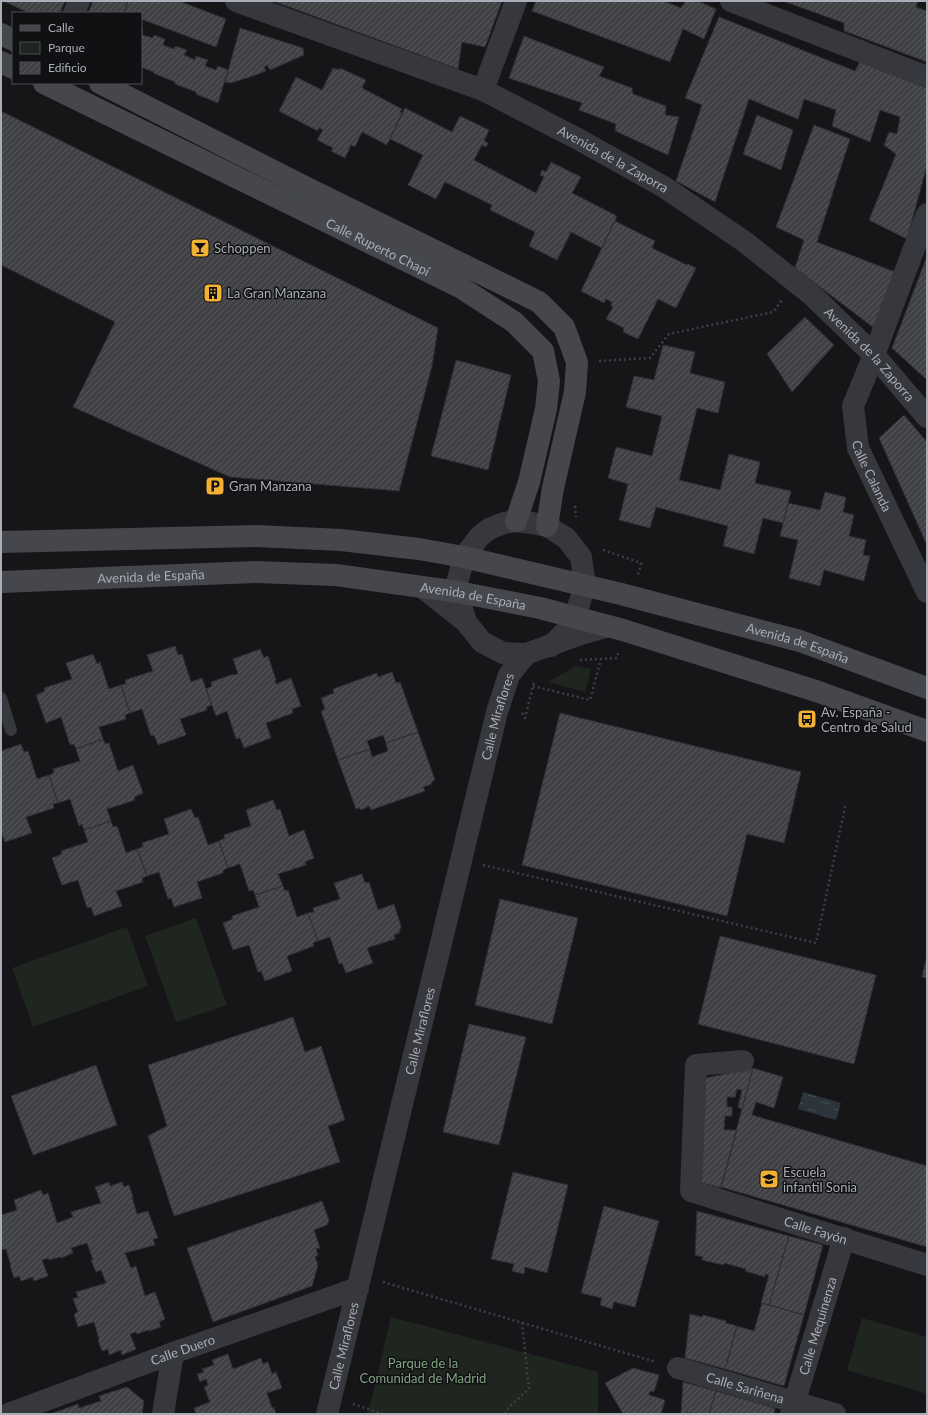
<svg xmlns="http://www.w3.org/2000/svg" width="928" height="1415" font-family="Lato,sans-serif">
	<style>
		.green { fill: #1e261f }
		.water { fill: url(#water-ripples) }
		.building { fill: url(#building-hatch); stroke: #303034 }
		.lines { fill: none; stroke-linecap: round; stroke-linejoin: round }
		.path { stroke: #3d3f44; stroke-width: 2.5; stroke-dasharray: 2 3; stroke-linecap: butt }
		.lane { stroke: #37383d; stroke-width: 12 }
		.street { stroke: #37383d; stroke-width: 22 }
		.secondary { stroke: #45474d; stroke-width: 22 }
		.labels { text-anchor: middle; dominant-baseline: central; stroke-width: 3; stroke-linejoin: round; paint-order: stroke }
		.street-label { font-size: 13px; fill: #a8adb8; stroke: #111113 }
		.poi-label { font-size: 13px; fill: #a8adb8; stroke: #111113; text-anchor: start }
		.park-label { font-size: 13px; fill: #7fa381; stroke: #111113 }
	</style>
	<defs>
		<pattern id="water-ripples" width="26" height="14" patternUnits="userSpaceOnUse"><rect width="26" height="14" fill="#2c353c"/><path d="M2 4q2-2 4 0t4 0M15 11q2-2 4 0t4 0" fill="none" stroke="#485056"/></pattern>
		<pattern id="building-hatch" width="6" height="6" patternUnits="userSpaceOnUse"><rect width="6" height="6" fill="#404145"/><path d="M-1 1l2-2M0 6l6-6M5 7l2-2" fill="none" stroke="#595a5e"/></pattern>
	</defs>
	<rect width="100%" height="100%" fill="#161618"/>
	<path class="green" d="M576,666L591,669L585,692L548,682Z
		M196,918L227,1005L176,1022L145,936Z
		M127,927L148,986L33,1027L12,968Z
		M391,1317L598,1372V1414H368Z
		M862,1318L927,1337V1394L847,1370Z"/>
	<path class="water" d="M803,1092L841,1103L836,1120L798,1109Z"/>
	<path class="building" d="M3,1H65L60,13H29Z
		M93,1H128L124,13H88Z
		M128,1H179L226,19L216,47L141,19V13H124Z
		M273,1H502L485,47L462,42L458,69Z
		M536,1H663L681,8L686,1H698L716,9L704,39L683,29L670,62L532,11Z
		M783,1H918L916,7L927,11V62L844,31V23Z
		M719,17L855,71L860,62L927,88V165L907,239L869,220L896,154L884,145L889,132L897,134L900,117L880,110L870,142L832,126L836,110L804,99L798,119L749,99L715,202L676,181L702,105L685,98Z
		M240,28L303,48L304,55L270,70L267,65L264,67L266,71L253,76L231,83L225,82Z
		M141,30L143,31L142,35L153,38L154,35L165,39L163,45L174,49L175,46L187,50L184,55L195,60L196,56L208,60L205,66L216,70L218,66L228,70L218,103L196,94V92L175,84V82L153,73L154,72L141,67Z
		M524,36L604,67L599,76L632,88L633,94L666,106L665,115L679,117L668,155L615,131L616,124L579,110L582,103L509,78Z
		M333,68L339,70L340,68L366,80L362,88L402,109L400,112L402,113L387,145L362,132L355,147L351,145L345,158L331,151L333,148L317,140L323,130L319,128L318,131L279,111L296,77L322,90Z
		M405,108L452,132L460,116L489,130L484,141L488,143L486,147L482,145L474,160L536,193L544,177L540,175L542,170L546,172L551,162L581,177L572,193L617,216L602,248L571,232L557,260L529,246L535,232L490,210L492,205L445,182L436,199L408,185L423,155L390,139Z
		M1,111L438,328L432,366L399,491L230,477L73,407L115,322L1,265Z
		M757,115L793,130L781,170L743,154Z
		M814,125L850,139L817,242L895,272L874,328L795,268L804,240L776,227Z
		M615,221L655,241L652,248L687,265L688,264L696,268L676,308L658,299L638,339L623,332L624,328L606,319L613,307L611,306L612,302L606,299L604,303L581,291Z
		M927,256V380L892,348Z
		M805,317L834,345L792,392L767,354Z
		M663,345L695,352L690,373L725,382L718,413L697,408L679,480L720,490L729,454L760,462L755,483L791,491L783,523L763,518L754,554L723,546L728,526L656,507L650,528L619,520L628,484L608,478L616,447L652,456L662,416L626,407L634,376L654,380Z
		M456,360L511,375L488,470L431,456Z
		M904,415L927,442V545L879,438Z
		M825,492L845,497L846,498L843,512L854,515L849,536L866,540L863,555L870,556L864,581L824,570L820,586L789,578L798,540L780,536L788,503L820,510Z
		M175,646L178,655L182,654L191,682L202,678L212,705L206,707L207,710L180,719L186,735L158,745L154,735L151,736L142,709L130,713L121,685L126,684L125,680L153,671L147,655Z
		M260,649L264,658L268,656L276,680H275L276,684L291,678L301,706L292,709L293,713L266,723L271,738L244,748L240,738L236,739L227,711L216,716L206,689L212,686L211,682L234,674V675L238,674L233,659Z
		M93,654L97,664L100,662L109,689L121,685L130,713L125,715L126,719L99,727L103,739L76,749L74,744L70,745L61,717L46,723L36,695L45,691L44,688L72,679L66,663Z
		M392,672L396,683L400,682L418,732L386,743L383,735L367,741L370,749L338,760L321,711L325,709L321,698L334,693L333,689L377,673L378,677Z
		M560,713L801,772L784,843L747,834L727,916L522,865Z
		M418,732L435,780L431,782L432,784L423,787L425,791L371,810L369,806L361,810L360,808L356,809L338,760L370,749L372,757L388,751L386,743Z
		M103,739L105,744L109,743L118,771L133,765L143,793L134,797L135,800L107,809L111,821L84,830L82,824L79,826L70,799L58,803L49,775L54,773L53,769L80,761L76,749Z
		M21,744L24,752L28,751L37,779L49,775L58,803L53,804L54,808L26,817L32,833L5,842L1,832V751Z
		M273,800L277,810L280,809L289,836L304,830L314,858L305,862L306,865L278,874L283,886L255,895L253,890L249,891L240,864L228,868L219,841L225,838L224,835L251,826L246,810Z
		M191,809L195,818L198,817L208,845L219,841L228,868L223,870V873L197,882L202,898L174,907L171,898L168,899L159,872L147,876L137,849L143,847L142,843L169,834L164,819Z
		M111,821L113,827L117,826L126,853L137,849L147,876L142,878L143,882L116,891L122,906L94,916L91,907L87,908L78,880L62,885L52,858L62,854L61,851L88,842L84,830Z
		M362,874L365,883L369,882L378,910L394,904L401,926L399,933L394,935L395,939L367,948L373,963L346,973L342,963L339,964L330,937L318,941L308,913L314,912L313,908L340,899L334,883Z
		M283,886L285,891L288,890L297,917L308,913L318,941L313,943L314,946L287,956L292,971L265,981L261,971L258,972L249,945L233,950L223,923L233,919L232,916L259,907L255,895Z
		M500,899L578,918L552,1024L475,1005Z
		M720,936L876,975L854,1064L698,1024Z
		M927,956V978L922,977Z
		M293,1017L305,1052L321,1046L345,1120L328,1126L340,1162L174,1216L148,1136L167,1126L148,1065Z
		M469,1024L526,1037L499,1145L443,1132Z
		M96,1065L117,1125L33,1155L11,1096Z
		M753,1068L742,1109L738,1107L742,1090L737,1089L735,1097H727V1107H732V1116H725L724,1130H737L721,1188L699,1182L701,1079Z
		M753,1068L783,1077L774,1108L756,1102L752,1115L927,1166V1247L721,1187Z
		M513,1172L568,1185L547,1273L525,1267L524,1274L512,1271L514,1264L491,1259Z
		M109,1182L110,1186L122,1182L124,1187L129,1185L133,1197H132L137,1214L148,1211L158,1238L153,1239L155,1245L125,1253L131,1268L136,1266L145,1296L155,1292L165,1319L159,1322L161,1327L149,1331L148,1330L137,1334L136,1332L130,1334L136,1349L122,1355L121,1350L109,1355L108,1349L102,1351L98,1340L99,1339L94,1322L78,1327L74,1314L78,1312L73,1299L78,1297L76,1292L106,1283L101,1270L96,1272L91,1260H93L87,1243L71,1248L73,1253L61,1258L60,1257L49,1260L48,1258L42,1260L48,1276L34,1281L33,1277L21,1281L19,1276L14,1278L10,1266H11L6,1249L1,1250V1215L17,1210L14,1200L41,1190L43,1195L48,1193L57,1223L73,1217L71,1212L101,1203L95,1187Z
		M322,1201L329,1220L327,1225L314,1230L320,1248L316,1249L318,1255L315,1257L318,1265L312,1286L213,1322L187,1248Z
		M604,1206L659,1221L635,1307L614,1302L612,1309L600,1305L602,1298L581,1293Z
		M697,1211L789,1236L769,1305L761,1303L769,1275L765,1274V1277L745,1271L746,1269L724,1263L723,1265L702,1260L703,1257L695,1255Z
		M789,1236L823,1245L804,1315L769,1305Z
		M762,1303L804,1315L784,1386L725,1369L737,1326L754,1331Z
		M690,1314L702,1317L703,1315L726,1321V1323L737,1326L725,1369L685,1358Z
		M228,1354L233,1369L261,1358L263,1364L268,1362L272,1374L276,1372L282,1388L267,1393L272,1408L274,1407L276,1414H196L194,1408L210,1402L204,1387L208,1385L206,1379L200,1382L197,1374L204,1372L202,1369L214,1365L212,1360Z
		M633,1368L659,1375L654,1392L650,1391L649,1395L665,1400L661,1414H623L605,1383Z
		M683,1382L716,1391L709,1414H693L687,1412V1414H681Z
		M127,1387L144,1401L142,1414H50L78,1404L79,1408L101,1401L99,1396Z
		M716,1391L775,1408L774,1414H709Z"/>
	<g class="lines">
		<path class="path" d="M599,361L650,358L669,334L773,312L782,300
			M575,506L576,517
			M603,550L641,563L638,575
			M580,660L617,658L618,653
			M533,686L590,700L601,659
			M522,713L525,718L534,682
			M483,865L816,943L846,803
			M383,1282L656,1362
			M353,1404L383,1414
			M505,1414L509,1407L529,1389L522,1323"/>
		<path class="lane" d="M1,698L11,730"/>
		<g class="street">
			<path id="s1" d="M236,1L483,90L578,139L664,187L745,242L813,296L874,355L927,417"/>
			<path d="M731,1L927,77"/>
			<path d="M74,13L79,1"/>
			<path d="M483,90L516,1"/>
			<path id="s2" d="M927,214L874,355L853,406L858,448L927,592"/>
			<path d="M422,587L466,622L482,642L503,653L526,654L578,635L609,626"/>
			<path d="M466,622L459,599L457,583L464,557L479,537L489,529L504,523L516,521L532,523L547,526L566,538L581,557L585,585L575,617L567,630L551,646"/>
			<path id="s3" d="M743,1061L696,1065L691,1191L927,1265"/>
			<path id="s4" d="M678,1368L835,1414"/>
			<path id="s5" d="M8,1414L173,1353L358,1288"/>
			<path d="M163,1414L173,1353"/>
			<path id="s6" d="M327,1414L497,712L509,675L526,654"/>
			<path id="s7" d="M791,1414L844,1238"/>
		</g>
		<g class="secondary">
			<path d="M1,34L13,40"/>
			<path d="M1,62L13,68"/>
			<path id="s8" d="M44,83L460,287L514,322L543,351L549,381L546,409L529,482L516,521"/>
			<path d="M100,83L305,187L539,302L564,327L577,362L575,392L553,488L547,526"/>
			<path id="s9" d="M1,542L257,536L341,540L419,549L464,557L621,594L800,641L927,688"/>
			<path id="s10" d="M1,582L256,572L336,575L458,592L540,608L623,630L816,691L927,731"/>
		</g>
	</g>
	<defs>
		<g id="bar-square" transform="scale(1)"><rect x="-9" y="-9" width="18" height="18" rx="4" fill="#f2b134" stroke="#111113"/><path d="M-6-5H6L.8 .8V4.5H3.5V6h-7V4.5H-.8V.8Z" fill="#111"/></g>
		<g id="building-square" transform="scale(1)"><rect x="-9" y="-9" width="18" height="18" rx="4" fill="#f2b134" stroke="#111113"/><path d="M-4-6H4V6H1V3H-1V6H-4ZM-2.5-4.3h1.7v1.8h-1.7ZM.8-4.3h1.7v1.8H.8ZM-2.5-1h1.7V.8h-1.7ZM.8-1h1.7V.8H.8Z" fill="#111"/></g>
		<g id="parking-square" transform="scale(1)"><rect x="-9" y="-9" width="18" height="18" rx="4" fill="#f2b134" stroke="#111113"/><path d="M-3.5-5.5H1a3.5 3.5 0 0 1 0 7H-1V5.5H-3.5ZM-1-3.4V-.6H.8a1.4 1.4 0 0 0 0-2.8Z" fill="#111"/></g>
		<g id="bus-square" transform="scale(1)"><rect x="-9" y="-9" width="18" height="18" rx="4" fill="#f2b134" stroke="#111113"/><path d="M-5-6H5V4H4V6H2V4H-2V6H-4V4H-5ZM-3.5-4V0h7V-4ZM-3.5 1.2v1.5H-2V1.2ZM2 1.2v1.5H3.5V1.2Z" fill="#111"/></g>
		<g id="school-square" transform="scale(1)"><rect x="-9" y="-9" width="18" height="18" rx="4" fill="#f2b134" stroke="#111113"/><path d="M0-5L7-2L0 1L-7-2ZM-4 1L0 2.5L4 1V4Q0 6-4 4Z" fill="#111"/></g>
	</defs>
	<g fill-rule="evenodd">
		<use href="#bar-square" x="200" y="248"/>
		<use href="#building-square" x="213" y="293"/>
		<use href="#parking-square" x="215" y="486"/>
		<use href="#bus-square" x="807" y="719"/>
		<use href="#school-square" x="769" y="1179"/>
	</g>
	<g class="labels">
		<g class="street-label">
			<text stroke="none"><textPath href="#s1" startOffset="410">Avenida de la Zaporra</textPath></text>
			<text stroke="none"><textPath href="#s8" startOffset="372">Calle Ruperto Chapí</textPath></text>
			<text stroke="none"><textPath href="#s1" startOffset="734">Avenida de la Zaporra</textPath></text>
			<text stroke="none"><textPath href="#s2" startOffset="279">Calle Calanda</textPath></text>
			<text stroke="none"><textPath href="#s10" startOffset="150">Avenida de España</textPath></text>
			<text stroke="none"><textPath href="#s10" startOffset="474">Avenida de España</textPath></text>
			<text stroke="none"><textPath href="#s9" startOffset="809">Avenida de España</textPath></text>
			<text stroke="none"><textPath href="#s6" startOffset="718">Calle Miraflores</textPath></text>
			<text stroke="none"><textPath href="#s6" startOffset="394">Calle Miraflores</textPath></text>
			<text stroke="none"><textPath href="#s3" startOffset="304">Calle Fayón</textPath></text>
			<text stroke="none"><textPath href="#s7" startOffset="92">Calle Mequinenza</textPath></text>
			<text stroke="none"><textPath href="#s6" startOffset="70">Calle Miraflores</textPath></text>
			<text stroke="none"><textPath href="#s5" startOffset="186">Calle Duero</textPath></text>
			<text stroke="none"><textPath href="#s4" startOffset="70">Calle Sariñena</textPath></text>
		</g>
		<g class="poi-label">
			<text x="214" y="248">Schoppen</text>
			<text x="227" y="293">La Gran Manzana</text>
			<text x="229" y="486">Gran Manzana</text>
			<text x="821" y="712">Av. España -<tspan x="821" dy="15">Centro de Salud</tspan></text>
			<text x="783" y="1172">Escuela<tspan x="783" dy="15">infantil Sonia</tspan></text>
		</g>
		<g class="park-label">
			<text x="423" y="1363">Parque de la<tspan x="423" dy="15">Comunidad de Madrid</tspan></text>
		</g>
	</g>
	<rect width="928" height="1415" fill="none" stroke="#a8adb8" stroke-width="4"/>
	<rect x="12" y="12" width="130" height="72" fill="#111113" stroke="#4d4f55"/>
	<rect x="20" y="25" width="20" height="6" fill="#45474d" stroke="#4d4f55"/>
	<text x="48" y="32" font-size="12" fill="#a8adb8">Calle</text>
	<rect x="20" y="42" width="20" height="12" fill="#1e261f" stroke="#4d4f55"/>
	<text x="48" y="52" font-size="12" fill="#a8adb8">Parque</text>
	<rect x="20" y="62" width="20" height="12" fill="url(#building-hatch)" stroke="#4d4f55"/>
	<text x="48" y="72" font-size="12" fill="#a8adb8">Edificio</text>
</svg>
